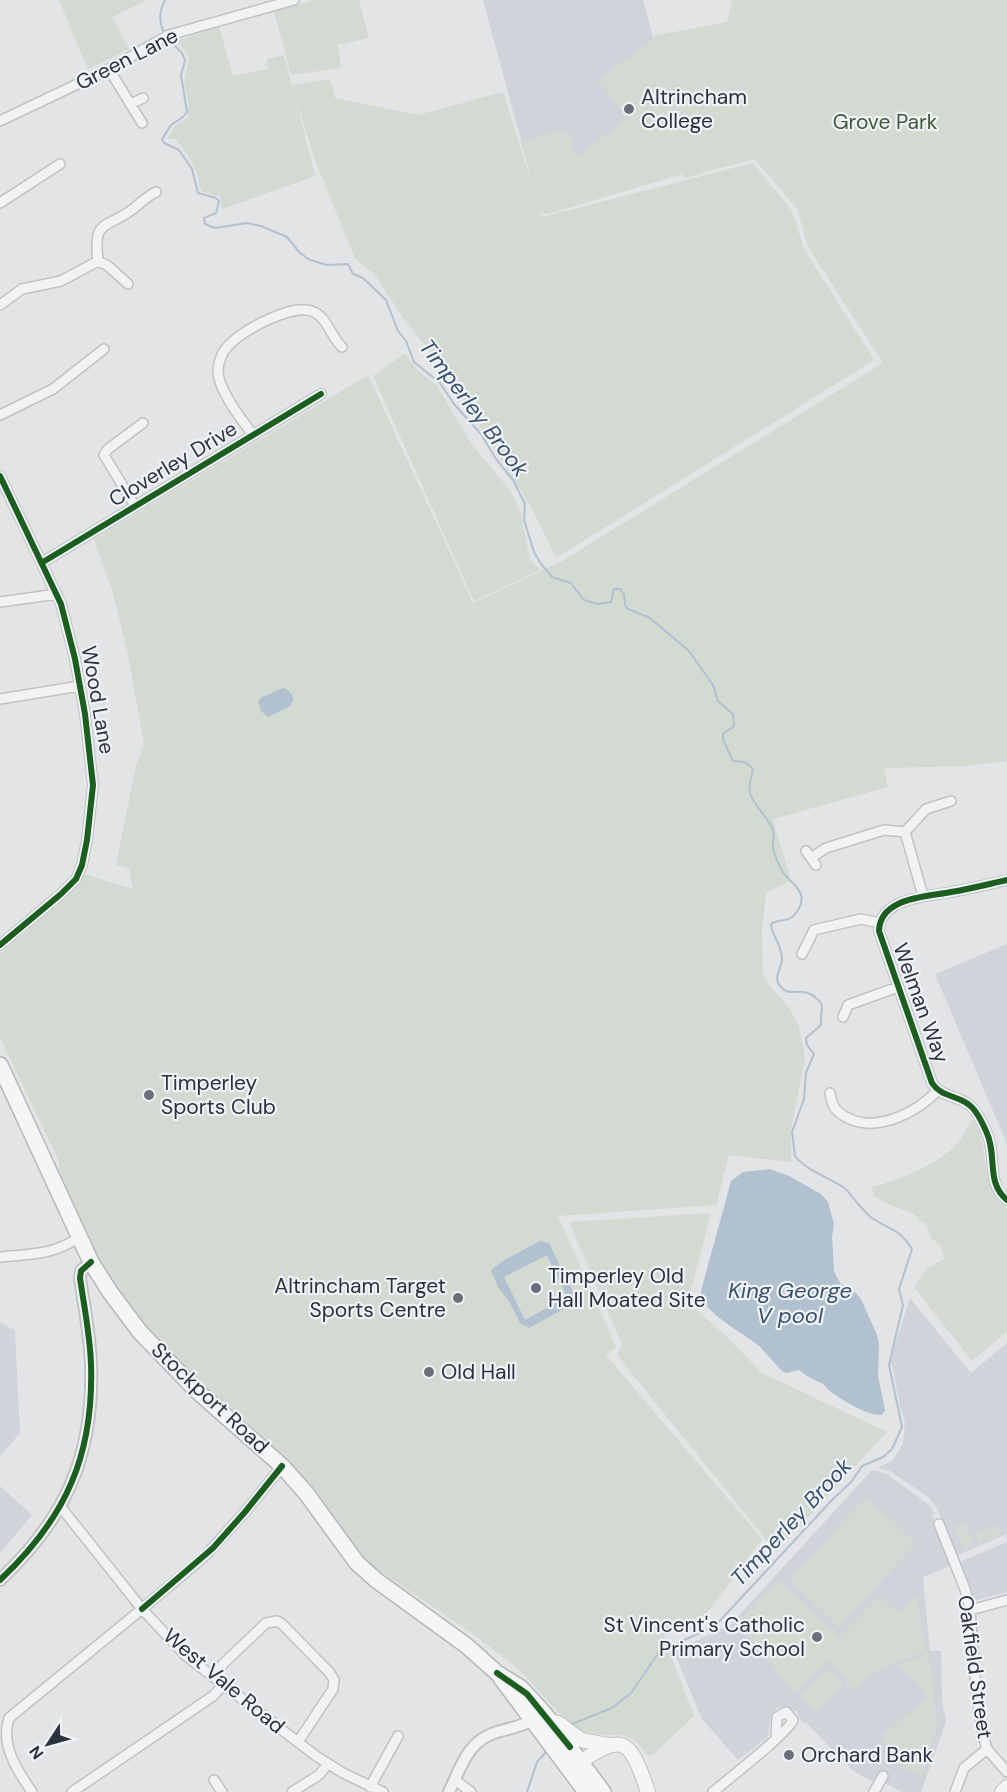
<svg xmlns="http://www.w3.org/2000/svg" width="1007" height="1792" font-family="'DM Sans',sans-serif">
	<style>
		.built { fill: #d0d3d9 }
		.green { fill: #d3dad2 }
		.water { fill: #b2c1cf; fill-rule: evenodd }
		.lines { fill: none; stroke-linecap: round; stroke-linejoin: round }
		.stream { stroke: #b2c1cf; stroke-width: 2 }
		.minor-casing { stroke: #c0c2c4; stroke-width: 12 }
		.tertiary-casing { stroke: #c0c2c4; stroke-width: 14 }
		.primary-casing { stroke: #bec1c4; stroke-width: 16 }
		.trunk-casing { stroke: #b4b7ba; stroke-width: 18 }
		.minor { stroke: #f0f2f3; stroke-width: 9 }
		.tertiary { stroke: #f0f2f3; stroke-width: 10 }
		.primary { stroke: #f5f5f6; stroke-width: 14 }
		.trunk { stroke: #f5f5f6; stroke-width: 15 }
		.cycleway-casing { stroke: #eff2f6; stroke-width: 10 }
		.cycleway { stroke: #1b5e20; stroke-width: 6 }
		.poi-dot { fill: #6a7079; stroke: #eff2f6; stroke-width: 2 }
		.labels { text-anchor: middle; dominant-baseline: central; stroke-width: 4.5; stroke-linejoin: round; paint-order: stroke }
		.street-label { font-size: 21px; fill: #2a323e; stroke: #eff2f6 }
		.poi-label { font-size: 21px; fill: #2a323e; stroke: #eff2f6; text-anchor: start }
		.park-label { font-size: 21px; fill: #3f5839; stroke: #eff2f6 }
		.water-label { font-size: 22px; font-style: italic; fill: #38516e; stroke: #eff2f6 }
	</style>
	<rect width="100%" height="100%" fill="#e2e4e6"/>
	<path class="built" d="M483,0H643L653,36L726,23L684,178L682,174L547,214L540,211Z
		M1007,944V1144L935,974Z
		M910,1298L971,1373L1007,1343V1534L956,1556L937,1508L928,1497L890,1471L877,1468L892,1461L903,1444L905,1421L900,1407L892,1365L889,1364Z
		M0,1322L15,1331L20,1433L0,1456Z
		M872,1470L887,1474L929,1505L935,1514L932,1515L953,1565L923,1577L930,1651H941L942,1700L946,1722L921,1792H902L875,1778L873,1782L852,1770L806,1722L803,1723L800,1719L798,1712L786,1706L776,1708L771,1716L768,1737L738,1760L702,1719L674,1652L731,1624Z
		M0,1486L32,1515L0,1553Z
		M1007,1542V1592L974,1601L960,1562Z"/>
	<path class="green" d="M59,0H147L112,17L129,49L88,69Z
		M316,0H359L369,38L338,45L341,68L291,75L274,11Z
		M732,0H1007V761L964,766L887,768L884,766L888,787L773,819L790,877L789,882L766,892L762,931L763,975L770,986L789,1008L798,1024L805,1057L791,1130V1162L729,1155L716,1205L558,1216L616,1347L606,1355L762,1539L706,1614L665,1632L666,1643L694,1716L654,1754L648,1756C625,1718 602,1747 576,1728C554,1712 538,1687 518,1669C473,1631 419,1599 372,1565L361,1555L291,1462L256,1430L201,1384L152,1335L126,1303L108,1277L58,1176L59,1161L0,1038V954L69,895L84,874L133,889L129,868L116,865L136,766L144,744L128,655L113,593L94,539L368,375L473,603L562,561L883,363L808,247L797,208L754,159L684,178L682,174L547,214L540,211L542,217L753,163L792,211L804,249L874,360L556,558L531,507L444,369L404,319L375,275L355,258L316,163L295,96L315,176L222,209L220,196L203,192C198,185 199,182 197,174C194,161 183,150 176,139H167L175,126L188,117V101L184,82L189,57L177,41L219,26L233,76L268,69L267,59L284,55L292,85L330,79L335,98L418,115L503,92L536,197L521,142L568,129L576,156H578L627,119L598,80L652,40L653,36L727,22Z
		M405,353L418,371L437,386L470,442L510,490L520,511L530,559L540,570L474,601L373,376Z
		M973,1120C994,1153 975,1181 1007,1209V1332L972,1361L914,1287L927,1268L944,1259L940,1245L931,1238L926,1225L912,1213L883,1202L874,1196L872,1187C898,1181 944,1162 960,1140C966,1133 965,1127 973,1120Z
		M711,1213L688,1302L725,1335L762,1373L887,1432L776,1552L617,1355L622,1344L569,1222Z
		M866,1497L916,1543L839,1627L789,1580Z
		M965,1522L974,1544L964,1548L955,1526Z
		M998,1525L1002,1534L979,1543L976,1534Z
		M778,1580L840,1637L879,1596L897,1612L917,1595L925,1651L875,1672L854,1690L828,1660L794,1693L738,1622Z
		M928,1653L935,1694L933,1696L938,1722L923,1775C904,1775 891,1751 880,1737L928,1697C921,1684 908,1676 898,1665Z
		M828,1669L844,1685L815,1713L799,1696Z"/>
	<path class="water" d="M283,688L288,690L294,698L290,706L268,717L261,711L258,702L262,697Z
		M770,1169L789,1176L821,1194L828,1202L834,1224L832,1237L834,1271L840,1283L855,1292L861,1299L877,1335L879,1343L878,1376L885,1410L882,1415C865,1415 844,1401 830,1391C826,1388 824,1383 819,1382C811,1378 806,1376 799,1370L786,1373L782,1371C774,1363 767,1354 759,1346C744,1333 700,1312 701,1291L731,1181L743,1172Z
		M540,1241L549,1243L577,1300L573,1304L529,1328L520,1323L510,1303L498,1287L491,1270L504,1260ZM547,1255L567,1297L525,1320L504,1277Z"/>
	<g class="lines">
		<path class="stream" d="M165,34C158,22 159,11 165,0
			M168,39L182,53L185,61L181,75L187,112L183,117L171,125L162,139L164,143L179,150L192,169L198,193L216,198L219,201L216,213L204,218L205,224L215,228L247,223L261,226L287,237L300,253L310,260L327,265L348,264L353,274L363,278L386,300L398,331L406,341L414,362L440,383L454,404L481,434L496,459L513,480L525,504L524,520L534,552L541,564L552,577L571,583L584,600L597,604L611,602L614,589H620L624,594L625,605L628,609L650,618L689,651L713,685L718,701L733,714L734,726L723,734V739L733,761L745,762L753,769C752,776 748,784 750,792C751,802 767,817 772,827C775,834 773,838 773,845C772,852 779,865 782,871C789,883 810,891 798,910C789,925 780,917 771,924C772,937 783,946 782,960C781,970 771,979 783,989C792,997 802,985 817,999C820,1001 821,1002 822,1006C822,1013 820,1019 821,1025L806,1038L807,1045L814,1054L806,1073L804,1099L792,1132L795,1156C807,1171 828,1177 843,1187C852,1194 861,1210 872,1218C890,1231 898,1227 912,1249L899,1289L903,1305L889,1365L902,1427L892,1449L883,1457L862,1466L852,1481L832,1500L716,1625L659,1652L631,1693L612,1708L572,1724
			M527,1792L537,1762L546,1752"/>
		<g class="minor-casing">
			<path id="minor" d="M109,69L142,123
				M131,104L143,98
				M0,121L109,69L169,35L294,0
				M0,203L60,164
				M98,261C93,218 105,230 133,209C141,203 147,196 156,192
				M0,305L22,289L61,281L98,261L108,266L128,284
				M0,415L53,389L104,349
				M253,435C242,420 218,390 218,371C218,363 222,352 228,346C242,330 294,302 314,312C328,319 331,337 342,347
				M0,476L61,604L75,659L85,714L93,785L87,840L82,865L76,879L61,894L0,945
				M135,506L104,455L108,449L143,423
				M43,562L321,394
				M0,602L57,594
				M0,699L80,686
				M905,832L923,896
				M905,832L926,809L951,801
				M806,851L816,865
				M811,858L826,848L884,830L905,832
				M1007,880C989,884 970,889 951,892C927,897 880,897 879,931L932,1083C941,1097 956,1095 968,1104C976,1109 982,1122 986,1131C998,1155 985,1182 1007,1200
				M802,954L814,930L861,919L880,923
				M843,1017L848,1005L898,987
				M830,1093C832,1107 836,1112 848,1118C877,1133 918,1112 938,1090
				M0,1257C29,1254 55,1255 79,1237
				M60,1506L142,1609L185,1655L316,1756L343,1773L383,1792
				M939,1524L965,1589L970,1610L976,1688L982,1731L987,1749L1007,1772
				M970,1610L1007,1600
				M213,1677L223,1664L266,1623L277,1621L282,1624L330,1673L334,1680L333,1689L298,1742
				M214,1780L222,1792
				M455,1780L471,1792
				M370,1787L398,1736
				M32,1792C17,1770 0,1745 9,1718L142,1609L206,1555L245,1512L282,1466
				M72,1792L213,1696L223,1685
				M292,1792L319,1775L328,1764
				M713,1792C728,1779 788,1733 793,1720L786,1712L777,1717L776,1738
				M874,1792L883,1776
				M955,1792L964,1768L987,1749"/>
		</g>
		<g class="tertiary-casing">
			<path id="tertiary" d="M0,1580C66,1518 94,1455 91,1364C90,1335 84,1306 80,1278L81,1271L91,1262
				M449,1792C461,1767 468,1740 497,1732C511,1728 524,1726 536,1718"/>
		</g>
		<g class="primary-casing">
			<path id="primary" d="M551,1721L558,1723L581,1740L608,1745
				M573,1767C623,1732 629,1736 648,1792
				M1002,1792L1007,1787"/>
		</g>
		<g class="trunk-casing">
			<path id="trunk" d="M0,1065L91,1262L110,1292L140,1332L197,1391L282,1466L306,1493L357,1563L376,1580L467,1646L497,1673L521,1688L544,1713L603,1792
				M501,1678L586,1792"/>
		</g>
		<use href="#minor" class="minor"/>
		<use href="#tertiary" class="tertiary"/>
		<use href="#primary" class="primary"/>
		<use href="#trunk" class="trunk"/>
		<g class="cycleway-casing">
			<path id="cycleway" d="M0,476L61,604L75,659L85,714L93,785L87,840L82,865L76,879L61,894L0,945
				M43,562L321,394
				M1007,880C989,884 970,889 951,892C927,897 880,897 879,931L932,1083C941,1097 956,1095 968,1104C976,1109 982,1122 986,1131C998,1155 985,1182 1007,1200
				M0,1580C66,1518 94,1455 91,1364C90,1335 84,1306 80,1278L81,1271L91,1262
				M142,1609L213,1548L245,1512L282,1466
				M497,1673L527,1694L570,1747"/>
		</g>
		<use href="#cycleway" class="cycleway"/>
	</g>
	<g class="poi-dot">
		<circle cx="629" cy="109" r="6"/>
		<circle cx="149" cy="1095" r="6"/>
		<circle cx="536" cy="1288" r="6"/>
		<circle cx="458" cy="1298" r="6"/>
		<circle cx="429" cy="1372" r="6"/>
		<circle cx="817" cy="1637" r="6"/>
		<circle cx="789" cy="1755" r="6"/>
	</g>
	<g class="labels">
		<g class="street-label">
			<text transform="translate(127 59) rotate(-27)">Green Lane</text>
			<text transform="translate(173 464) rotate(-31)">Cloverley Drive</text>
			<text transform="translate(98 700) rotate(80)">Wood Lane</text>
			<text transform="translate(921 1003) rotate(70)">Welman Way</text>
			<text transform="translate(210 1398) rotate(43)">Stockport Road</text>
			<text transform="translate(975 1667) rotate(82)">Oakfield Street</text>
			<text transform="translate(224 1681) rotate(40)">West Vale Road</text>
		</g>
		<g class="poi-label">
			<text x="641" y="97">Altrincham<tspan x="641" dy="24">College</tspan></text>
			<text x="161" y="1083">Timperley<tspan x="161" dy="24">Sports Club</tspan></text>
			<text x="548" y="1276">Timperley Old<tspan x="548" dy="24">Hall Moated Site</tspan></text>
			<text x="446" y="1286" text-anchor="end">Altrincham Target<tspan x="446" dy="24">Sports Centre</tspan></text>
			<text x="441" y="1372">Old Hall</text>
			<text x="805" y="1625" text-anchor="end">St Vincent's Catholic<tspan x="805" dy="24">Primary School</tspan></text>
			<text x="801" y="1755">Orchard Bank</text>
		</g>
		<g class="park-label">
			<text x="885" y="122">Grove Park</text>
		</g>
		<g class="water-label">
			<text transform="translate(474 408) rotate(53)">Timperley Brook</text>
			<text x="790" y="1290">King George<tspan x="790" dy="25">V pool</tspan></text>
			<text transform="translate(791 1522) rotate(-47)">Timperley Brook</text>
		</g>
	</g>
	<g transform="translate(48 1744) rotate(234)" stroke="#eff2f6" stroke-width="4.5" paint-order="stroke">
	<path d="M0-4.5L10 22L0 15L-10 22Z" fill="#2a323e"/>
	<text y="-9" font-size="16" font-weight="bold" text-anchor="middle" fill="#2a323e">N</text>
	</g>
</svg>
